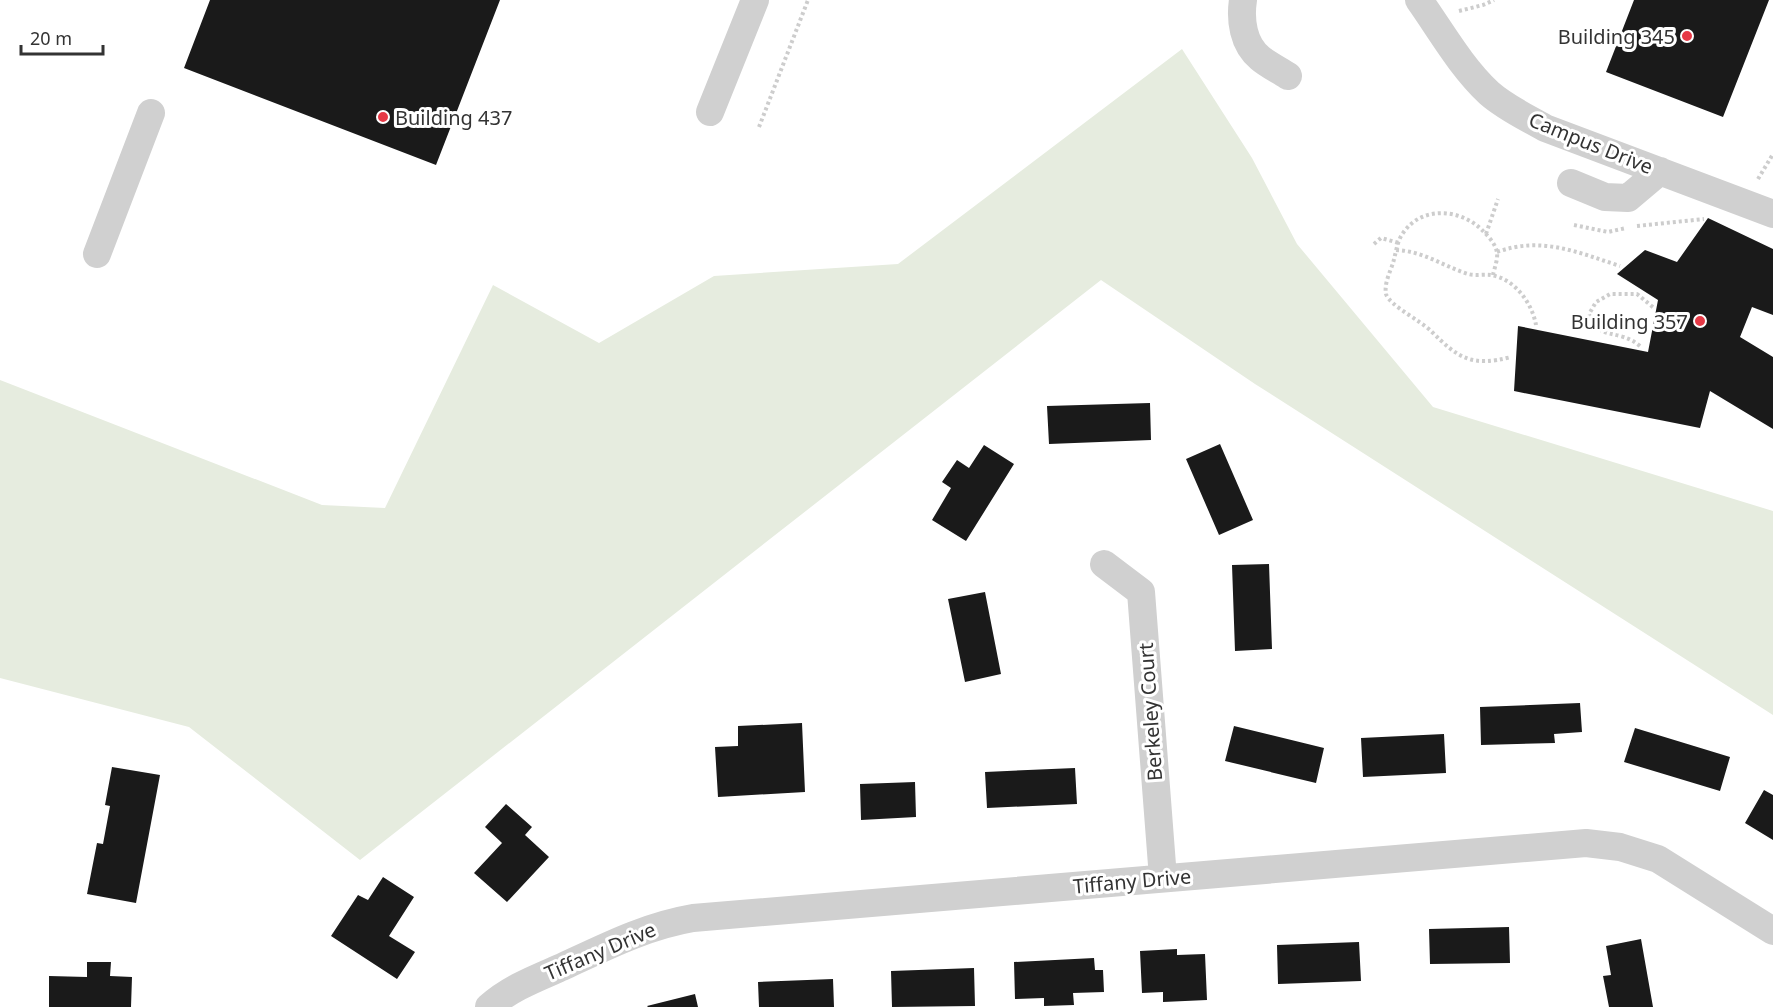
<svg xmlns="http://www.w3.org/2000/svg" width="1773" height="1007" font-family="'Noto Sans',sans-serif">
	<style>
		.green { fill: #e6ecdf }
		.building { fill: #1a1a1a }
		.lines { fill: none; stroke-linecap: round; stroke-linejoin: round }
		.path { stroke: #cdcdcd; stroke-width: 4; stroke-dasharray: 3 3; stroke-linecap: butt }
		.minor { stroke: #d0d0d0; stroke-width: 28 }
		.poi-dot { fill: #e63946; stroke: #fff; stroke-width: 2 }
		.labels { text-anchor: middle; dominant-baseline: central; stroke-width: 6; stroke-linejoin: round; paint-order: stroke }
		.poi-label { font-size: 20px; fill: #333; stroke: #fff; text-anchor: end }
		.street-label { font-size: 20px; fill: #333; stroke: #fff }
	</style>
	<rect width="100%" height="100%" fill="#fff"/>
	<path class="green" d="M1182,49L1252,158L1297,244L1433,407L1773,511V715L1255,384L1101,280L360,860L189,727L0,678V380L322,505L385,508L493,285L599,343L714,276L898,264Z"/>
	<path class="building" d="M210,0H500L436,165L184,68Z
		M1634,0H1769L1723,117L1606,72Z
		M1708,218L1773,249V315L1752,307L1740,337L1773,357V429L1710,391L1700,428L1514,391L1518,326L1648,352L1658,300L1617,274L1645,250L1677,262Z
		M1150,403L1151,440L1049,444L1047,406Z
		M1220,444L1253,520L1219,535L1186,459Z
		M984,445L1014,464L966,541L932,520L951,488L942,482L957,460L969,468Z
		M1269,564L1272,649L1235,651L1232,565Z
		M985,592L1001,674L965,682L948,599Z
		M1580,703L1582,732L1554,734L1555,743L1481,745L1480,707Z
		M802,723L805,792L718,797L715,747L738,746V726Z
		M1234,726L1324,748L1316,783L1225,761Z
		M1635,728L1730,757L1720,791L1624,762Z
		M1444,734L1446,773L1363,777L1361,738Z
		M112,767L160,775L136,903L87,894L97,843L103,844L110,806L105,805Z
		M1075,768L1077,804L987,808L985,772Z
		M915,782L916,817L861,820L860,784Z
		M1764,790L1773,795V840L1745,823Z
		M506,804L532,827L525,835L549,857L507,902L474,873L502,843L485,827Z
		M383,877L414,897L389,936L415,952L397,979L331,936L358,895L368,900Z
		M1509,927L1510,963L1430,964L1429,929Z
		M1641,939L1653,1007H1609L1603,976L1611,975L1606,946Z
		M1359,942L1361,981L1278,984L1277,945Z
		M1177,949V955L1205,954L1207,1000L1163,1002V992L1142,993L1140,951Z
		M1094,958L1095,970H1103L1104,992L1073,993L1074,1005L1044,1006V998L1015,999L1014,962Z
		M87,962H111L110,976L132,977L131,1007H49V976L87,977Z
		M974,968L975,1006L892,1007L891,971Z
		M833,979L834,1007H759L758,982Z
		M695,994L698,1007H648L647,1006Z"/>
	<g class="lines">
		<path class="path" d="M1459,11L1483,5L1494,0
			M759,127L808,0
			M1758,179L1773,154
			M1574,225L1608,232L1626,228
			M1637,226L1704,219
			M1486,234L1498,199
			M1374,244L1381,238L1399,243
			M1396,250C1423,251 1443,266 1468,274C1475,276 1484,274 1491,275C1515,279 1532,303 1536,325
			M1497,252C1541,236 1577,252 1620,266
			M1493,275C1494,269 1498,260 1497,253C1496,244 1488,236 1482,230C1461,209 1422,205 1403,233C1397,241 1396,253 1393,263C1390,272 1384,284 1386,294C1389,305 1421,321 1431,331C1459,359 1472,367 1511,357
			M1640,346C1619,328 1596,341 1589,314L1596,302L1610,294H1637L1654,308"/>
		<path class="minor" d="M1243,0C1240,20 1243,44 1260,58C1268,65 1279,70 1288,76
			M1419,0C1441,31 1461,67 1489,93C1506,108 1526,117 1545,128L1773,214
			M710,112L755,0
			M1571,183L1605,197L1628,198L1660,171
			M97,254L151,113
			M1104,564L1141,592L1163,878
			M489,1007C510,988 537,978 562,967C605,947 646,926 693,918L1586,843L1620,847L1658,859L1773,931"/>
	</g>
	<g class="poi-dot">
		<circle cx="1687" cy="36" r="6"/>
		<circle cx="383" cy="117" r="6"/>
		<circle cx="1700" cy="321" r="6"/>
	</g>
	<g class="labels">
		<g class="poi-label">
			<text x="1675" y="36">Building 345</text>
			<text x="395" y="117" text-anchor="start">Building 437</text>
			<text x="1688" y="321">Building 357</text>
		</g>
		<g class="street-label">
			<text transform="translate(1591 143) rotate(22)">Campus Drive</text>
			<text transform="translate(1150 712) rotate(-94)">Berkeley Court</text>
			<text transform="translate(1132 881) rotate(-5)">Tiffany Drive</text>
			<text transform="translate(600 951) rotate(-23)">Tiffany Drive</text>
		</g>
	</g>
	<path d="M21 45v9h82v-9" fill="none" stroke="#333333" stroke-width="3"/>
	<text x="30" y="45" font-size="18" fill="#333333" stroke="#ffffff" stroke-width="4.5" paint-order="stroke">20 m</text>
</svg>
